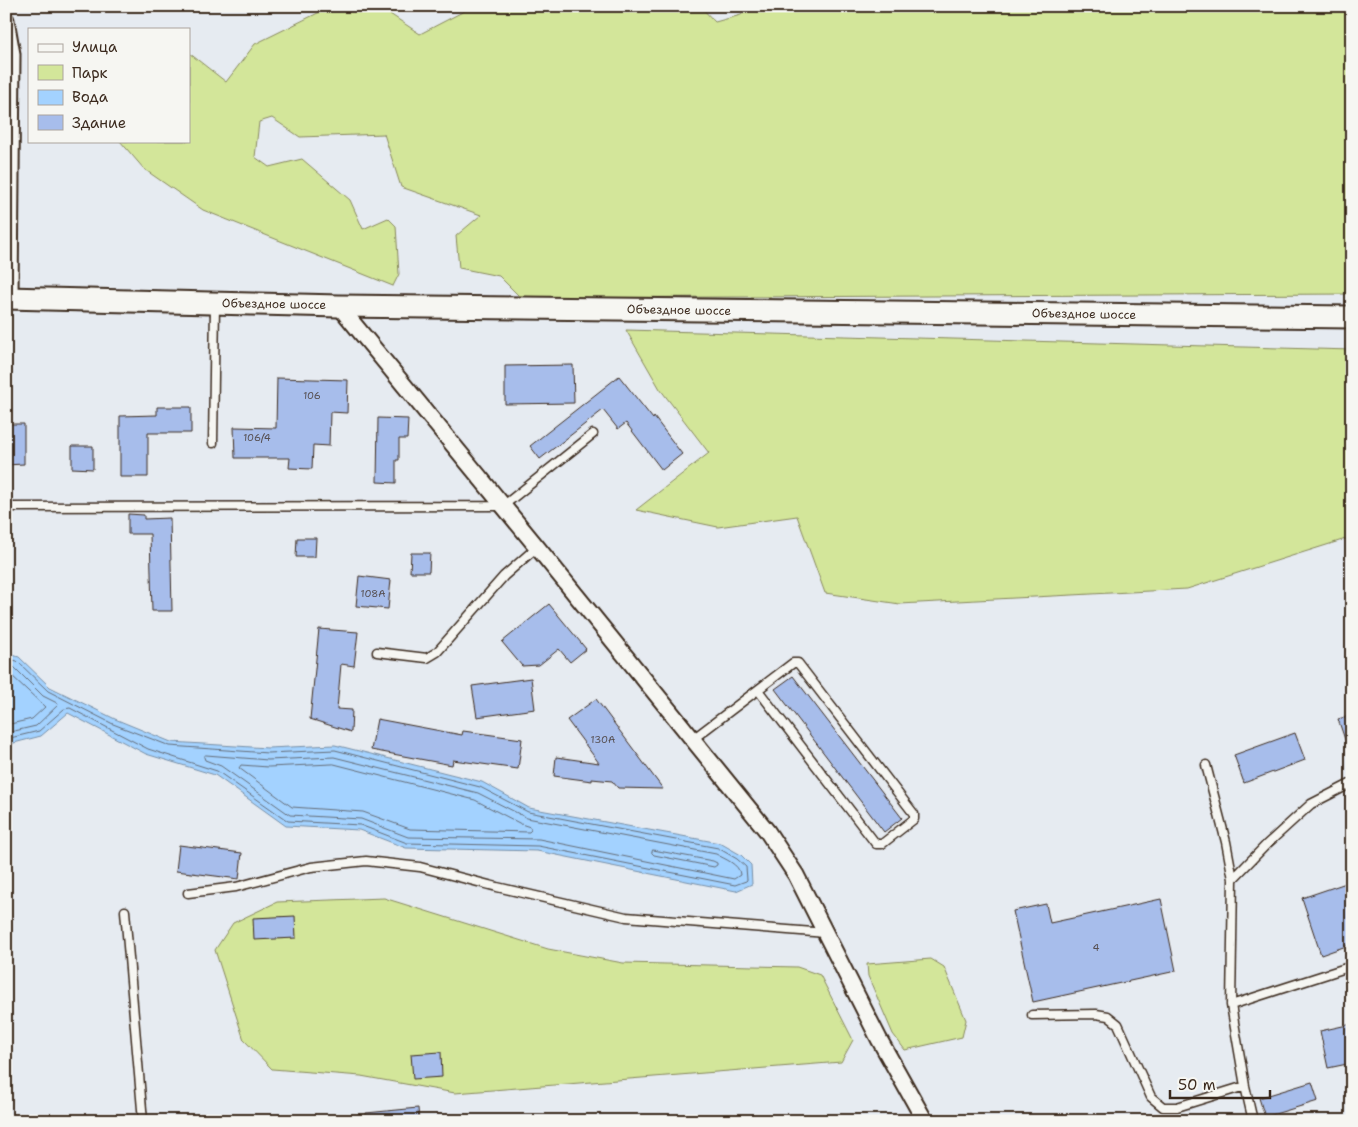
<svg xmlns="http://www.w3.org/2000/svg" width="1358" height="1127" font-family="'Shantell Sans',sans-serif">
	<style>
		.green { fill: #d3e69a; stroke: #87885c }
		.water { fill: #a3d2ff; stroke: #798fa5 }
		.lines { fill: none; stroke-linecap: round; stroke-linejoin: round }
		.shore { stroke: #656d78; stroke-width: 1 }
		.building { fill: #a7bdeb; stroke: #3b2a1e }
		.lane-casing { stroke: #3b2a1e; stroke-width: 11 }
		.street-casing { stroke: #3b2a1e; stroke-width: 19 }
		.secondary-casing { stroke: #3b2a1e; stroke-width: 25 }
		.lane { stroke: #f6f6f2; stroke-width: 8 }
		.street { stroke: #f6f6f2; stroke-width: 15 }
		.secondary { stroke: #f6f6f2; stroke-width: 21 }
		.labels { text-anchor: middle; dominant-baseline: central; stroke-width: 4; stroke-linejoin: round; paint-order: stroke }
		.number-label { font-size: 10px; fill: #564f51 }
		.street-label { font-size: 12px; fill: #3b2a1e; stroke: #f6f6f2 }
	</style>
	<rect width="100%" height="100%" fill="#e6ebf1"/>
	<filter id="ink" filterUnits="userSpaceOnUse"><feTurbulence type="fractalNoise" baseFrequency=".02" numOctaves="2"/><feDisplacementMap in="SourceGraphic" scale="10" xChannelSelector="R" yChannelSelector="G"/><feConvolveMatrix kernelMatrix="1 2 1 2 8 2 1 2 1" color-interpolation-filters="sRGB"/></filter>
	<g filter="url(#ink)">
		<path class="green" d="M332,6H378L420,34L474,6H700L715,22L741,15L750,6H1352V294L521,298L499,276L459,268L456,236L481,215L401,187L384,134L300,137L272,118L259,122L255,157L269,167L302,159L350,200L363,229L388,218L396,226L399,274L393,286L203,210L144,169L120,141H189V53L226,82L255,44Z
			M626,330L1352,350V537L1187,589L900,604L825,593L797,516L718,527L636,510L709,453L660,389Z
			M384,898L548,949L623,963L797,967L820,975L853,1040L841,1062L455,1093L361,1076L272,1069L244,1040L215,950L233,923L277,902Z
			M931,959L944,967L966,1020L962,1037L905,1050L893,1034L868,976L867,964Z"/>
		<path class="water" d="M6,653L19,657L50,687L115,719L171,742L268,748L335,745L482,782L529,808L720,843L741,855L751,865L752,884L736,891L537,851L406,848L359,830L286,826L215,775L146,754L68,713L41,736L6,745Z"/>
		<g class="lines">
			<path class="shore" d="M6,658L17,661L48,691L113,724L170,746L268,753L335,750L480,787L528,812L718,848L737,859L746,867L747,880L746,881L735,885L538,846L407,843L360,825L288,821L217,771L148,749L70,708L64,709L39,731L6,739
				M6,665L14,667L43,696L57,703L58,705L36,726L6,733
				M6,672L10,674L45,707L32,719L6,725
				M206,755L268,760L334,757L478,793L527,818L716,854C724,859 740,864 740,875L734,879L539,839L408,837L361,819L290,815L221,766L205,760L204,757Z
				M334,764L475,800L521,824L530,827L531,830L529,832L410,829L363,812L292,807L239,768L241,765L268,767Z
				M653,850L713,861L717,863V865L714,867L654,855L652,853Z"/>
		</g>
		<path class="building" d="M573,365L574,403L505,404V366Z
			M619,376L653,419L654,417L682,454L662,470L626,423L618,429L603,410L540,459L530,446Z
			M277,378L348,380L347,413L330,412L329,446L313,445L312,469L289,468L290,458H235L234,427L276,428Z
			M157,407H191V433H148V477H120V416L157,415Z
			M378,418L408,419L407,439H399V460H396V483L377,482Z
			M6,424H24V464L6,465Z
			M72,446H93V469L72,468Z
			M128,514L144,515V519L170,518L172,611H152L150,534H128Z
			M297,538H316L315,557H296Z
			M411,553H430L429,572H410Z
			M359,576L391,580L388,609L356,606Z
			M549,604L586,649L570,662L559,649L539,665L522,666L502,642Z
			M319,629L358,632L354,666L341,664L337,709L352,710L351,732L310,719Z
			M793,676L902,818L884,832L775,689Z
			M531,678L535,709L477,717L472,686Z
			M596,699L663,789L618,788L612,781L592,779V781L554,776L556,757L599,763L567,720Z
			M1352,715V754H1350L1338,719Z
			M377,719L462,735L463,731L522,739L518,769L453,760L452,765L371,750Z
			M1295,733L1305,760L1244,783L1234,755Z
			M179,845L242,853L239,879L176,871Z
			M1352,881V944L1321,955L1302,898Z
			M1161,899L1176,971L1033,1002L1013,911L1046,904L1050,923Z
			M295,916L296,938L254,940L253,918Z
			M1352,1024V1063L1328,1068L1320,1031Z
			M441,1052L442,1077L413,1079L411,1054Z
			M1312,1082L1318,1101L1265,1117L1259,1098Z
			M418,1108L419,1121H366V1113Z"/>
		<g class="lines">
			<g class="lane-casing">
				<path id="lane" d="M213,443L215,305
					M6,507L503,506L593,434
					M377,652L427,658L437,652L504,576L537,547
					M693,739L793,663H798L914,814V819L882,844H876L758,690
					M1206,765L1226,842L1233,879L1231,1005L1245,1086L1253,1121
					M1233,879L1266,845L1311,804L1352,783
					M188,893L236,887L311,867L366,861L420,867L497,887L626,917L826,933
					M125,911L143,1121
					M1231,1005L1352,966
					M1032,1015L1096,1014L1108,1016L1118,1024L1151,1097L1163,1107H1177L1245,1086"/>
			</g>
			<g class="street-casing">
				<path id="street" d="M6,20L12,54L10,298
					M339,306L537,547L767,831L796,875L879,1039L925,1121"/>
			</g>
			<g class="secondary-casing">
				<path id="secondary" d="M6,298L339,306L1352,317"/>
			</g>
			<use href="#lane" class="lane"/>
			<use href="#street" class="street"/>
			<use href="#secondary" class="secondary"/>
		</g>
	</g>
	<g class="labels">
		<g class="number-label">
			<text x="312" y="395">106</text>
			<text x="257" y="437">106/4</text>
			<text x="373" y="593">108А</text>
			<text x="603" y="739">130А</text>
			<text x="1096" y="947">4</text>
		</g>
		<g class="street-label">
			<text transform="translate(274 304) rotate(1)">Объездное шоссе</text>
			<text transform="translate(679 310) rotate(1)">Объездное шоссе</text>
			<text transform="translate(1084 314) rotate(1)">Объездное шоссе</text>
		</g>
	</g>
	<rect width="1358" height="1127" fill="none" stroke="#f6f6f2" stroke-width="25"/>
	<rect x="12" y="12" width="1333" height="1102" fill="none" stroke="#3b2a1e" stroke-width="2" filter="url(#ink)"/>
	<rect x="28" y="28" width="162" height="115" fill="#f6f6f2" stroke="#aba49d"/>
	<rect x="38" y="44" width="25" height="8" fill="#f6f6f2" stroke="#aba49d"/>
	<text x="72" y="52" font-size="15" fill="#3b2a1e">Улица</text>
	<rect x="38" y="65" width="25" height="15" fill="#d3e69a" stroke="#aba49d"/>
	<text x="72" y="78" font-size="15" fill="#3b2a1e">Парк</text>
	<rect x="38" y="90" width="25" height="15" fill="#a3d2ff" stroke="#aba49d"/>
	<text x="72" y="102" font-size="15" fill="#3b2a1e">Вода</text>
	<rect x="38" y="115" width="25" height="15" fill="#a7bdeb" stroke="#aba49d"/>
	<text x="72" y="128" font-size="15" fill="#3b2a1e">Здание</text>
	<path d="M1170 1090v8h100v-8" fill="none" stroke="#3b2a1e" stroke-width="2.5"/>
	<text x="1178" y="1090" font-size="15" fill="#3b2a1e" stroke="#f6f6f2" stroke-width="4" paint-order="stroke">50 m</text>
</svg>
